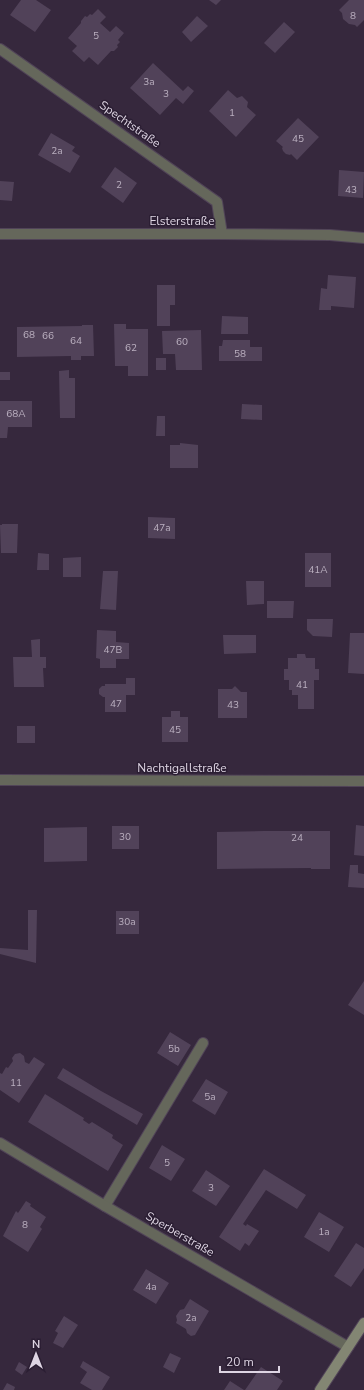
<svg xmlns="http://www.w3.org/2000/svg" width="364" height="1390" font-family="'Nunito Sans',sans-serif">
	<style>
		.building { fill: #514259 }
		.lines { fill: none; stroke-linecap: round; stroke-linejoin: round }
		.lane-casing { stroke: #514458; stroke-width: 12 }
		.street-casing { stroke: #514458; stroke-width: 12 }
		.secondary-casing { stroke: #514458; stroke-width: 12 }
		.lane { stroke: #65675b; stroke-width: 10 }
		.street { stroke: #65675b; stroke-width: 10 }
		.secondary { stroke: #838673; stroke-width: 10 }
		.labels { text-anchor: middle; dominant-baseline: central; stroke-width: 3; stroke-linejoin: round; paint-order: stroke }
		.number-label { font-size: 10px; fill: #bbb0c0 }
		.street-label { font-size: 12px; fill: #ded5e3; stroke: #2b1e33 }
	</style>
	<rect width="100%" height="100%" fill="#36283d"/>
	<path class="building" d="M21,0H36L51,10L35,32L10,15Z
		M209,0H221L216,5Z
		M349,0H364V20L357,27L355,25L349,24L343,19L342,13L339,10Z
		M98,9L106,17L100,23L110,32L116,26L124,33L118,40L120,42L117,45L118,47L114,51H111L98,65L89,57L84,62L72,51L77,46L68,38L81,23V21L85,16L87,17L90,14L92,15Z
		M197,16L208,26L191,42L182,32Z
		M284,22L295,32L275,53L264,43Z
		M153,63L183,91L188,86L194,91L183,104L176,98L160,115L130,88Z
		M228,90L237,98L242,96L248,102L247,107L256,115L236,137L209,111Z
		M298,118L319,137L297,160L291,154L290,155L286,154L283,151L282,148L283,147L276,141Z
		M51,133L75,147L72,151L80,156L70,173L38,155Z
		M115,167L137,183L123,203L101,187Z
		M339,170L364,172L363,198L338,196Z
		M0,181L14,182L12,201L0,200Z
		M328,275L356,277L354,308L331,306V310H319L321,288L327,289Z
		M157,285H175V305H170V326H157Z
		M222,316L248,317V334H221Z
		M114,324H126V329H148V376H128V366H115Z
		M82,325H93L94,356H81V360H71V356L17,357V327L82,326Z
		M201,330L202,370H176L175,354H163L162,331Z
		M223,340H250V347H262V361H219V346H222Z
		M156,358H166V370H156Z
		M69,370V378H75V418H60L59,371Z
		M0,372H10V380H0Z
		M0,401H32V427H8L7,438H0Z
		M242,404L262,405V420L241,419Z
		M157,416H165V436H156Z
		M180,443L198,445V468H170V445H180Z
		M148,517L175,518V539L148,538Z
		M2,524H18L17,553H1L0,525H2Z
		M38,553L49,554V570H37Z
		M305,553H331V587H305Z
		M81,557V577H63V558Z
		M103,571H118L116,610L100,609Z
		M246,581H264V604L247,605Z
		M267,601H294L293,618H267Z
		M307,619H333L332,637L313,636L307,630Z
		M97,630L116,631V642L129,643V659H116V668H100V659L96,658Z
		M350,633H364V674L348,673Z
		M223,635H256V653L224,654Z
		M40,639V657H46V668H43L44,687H14L13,657H32L31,640Z
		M297,654H305L306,658H315V669H319V680H314V709H298V695H292V690H289V680H284V669H288V658H297Z
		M126,678H135V695H126V712H105V697H103L99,694V689L102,686H105V684H126Z
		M235,686L241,692H247V718H218V689H232Z
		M171,711H180V717H188V742H162V717H171Z
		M17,726H35V743H17Z
		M356,825L364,826V856L354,855Z
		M112,826H139V849H112Z
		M87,827V861L44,862V828Z
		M264,831H330V869H311V868L217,869V832Z
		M350,865H358V873L364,874V888L348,887Z
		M28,910H37L36,963L0,954V948L28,950Z
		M116,911H139V934H116Z
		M364,981V1015L348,1005Z
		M170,1032L191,1045L178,1066L157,1053Z
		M20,1053L24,1056L25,1062L29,1064L34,1057L45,1064L19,1103L0,1090V1073L2,1074L6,1067L8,1068L13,1061L12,1058L15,1054Z
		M63,1068L101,1091L143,1114L137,1125L57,1078Z
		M206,1079L228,1092L215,1115L192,1101Z
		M45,1094L84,1118L83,1120L89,1124L92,1122L113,1135L112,1138L123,1145L108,1171L28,1122Z
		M162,1145L185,1159L171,1181L149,1168Z
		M264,1169L306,1195L297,1209L266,1190L243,1224L246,1226L247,1224L259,1231L249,1246L245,1243L240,1251L219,1237Z
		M206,1170L230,1186L216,1206L192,1191Z
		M26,1201L31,1204L30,1206L46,1217L40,1227L42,1229L28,1252L3,1236L16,1211L18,1213Z
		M319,1212L344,1227L329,1252L304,1237Z
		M356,1243L364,1248V1268L351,1287L334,1276Z
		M146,1269L169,1283L156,1304L133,1290Z
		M190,1299L209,1311L195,1335L191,1336L187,1333L186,1329L176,1323L177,1320L176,1316L180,1310L184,1309Z
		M64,1316L78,1325L63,1348L53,1343L58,1333L55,1331Z
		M170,1353L181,1358L174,1373L163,1367Z
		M83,1361L110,1377L102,1390H92L80,1383L87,1372L80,1367Z
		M19,1362L27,1367L22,1375L15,1370Z
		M261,1367L283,1381L277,1390H245Z
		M230,1381L244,1390H224Z
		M7,1383L15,1387L14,1390H3Z"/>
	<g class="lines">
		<g class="lane-casing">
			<path id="lane" d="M105,1206L203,1043"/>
		</g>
		<g class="street-casing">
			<path id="street" d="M0,49L217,202L222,234
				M0,234H222L330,235L364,238
				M0,780L364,781
				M0,1143L105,1206L348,1347"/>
		</g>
		<g class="secondary-casing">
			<path id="secondary" d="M320,1390L364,1323"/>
		</g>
		<use href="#lane" class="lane"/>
		<use href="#street" class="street"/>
		<use href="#secondary" class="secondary"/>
	</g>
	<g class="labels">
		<g class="number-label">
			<text x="353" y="16">8</text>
			<text x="96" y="36">5</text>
			<text x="149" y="82">3a</text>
			<text x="166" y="94">3</text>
			<text x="232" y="113">1</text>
			<text x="298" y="139">45</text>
			<text x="57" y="151">2a</text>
			<text x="119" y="185">2</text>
			<text x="351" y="190">43</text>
			<text x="29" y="335">68</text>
			<text x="48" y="336">66</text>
			<text x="76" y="341">64</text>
			<text x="182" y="342">60</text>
			<text x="131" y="348">62</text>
			<text x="240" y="354">58</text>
			<text x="16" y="414">68A</text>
			<text x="162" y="528">47a</text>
			<text x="318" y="570">41A</text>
			<text x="113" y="650">47B</text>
			<text x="302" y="685">41</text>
			<text x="116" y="704">47</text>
			<text x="233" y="705">43</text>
			<text x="175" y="730">45</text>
			<text x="125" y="837">30</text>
			<text x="297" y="838">24</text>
			<text x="127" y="922">30a</text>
			<text x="174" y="1049">5b</text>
			<text x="16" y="1083">11</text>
			<text x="210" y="1097">5a</text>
			<text x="167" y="1163">5</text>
			<text x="211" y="1188">3</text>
			<text x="25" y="1225">8</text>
			<text x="324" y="1232">1a</text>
			<text x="151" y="1287">4a</text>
			<text x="191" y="1318">2a</text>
		</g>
		<g class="street-label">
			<text transform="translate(130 124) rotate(35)">Spechtstraße</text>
			<text x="182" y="221">Elsterstraße</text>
			<text x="182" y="768">Nachtigallstraße</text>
			<text transform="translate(180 1234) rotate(30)">Sperberstraße</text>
		</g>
	</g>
	<g transform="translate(36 1354)" stroke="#2b1e33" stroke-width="3" paint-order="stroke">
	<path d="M0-3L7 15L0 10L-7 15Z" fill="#ded5e3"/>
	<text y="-6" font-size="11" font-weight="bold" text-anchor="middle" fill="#ded5e3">N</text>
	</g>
	<path d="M220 1366v6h59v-6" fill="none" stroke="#ded5e3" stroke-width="2"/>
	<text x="226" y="1366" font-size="12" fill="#ded5e3" stroke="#2b1e33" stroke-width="3" paint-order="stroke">20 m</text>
</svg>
